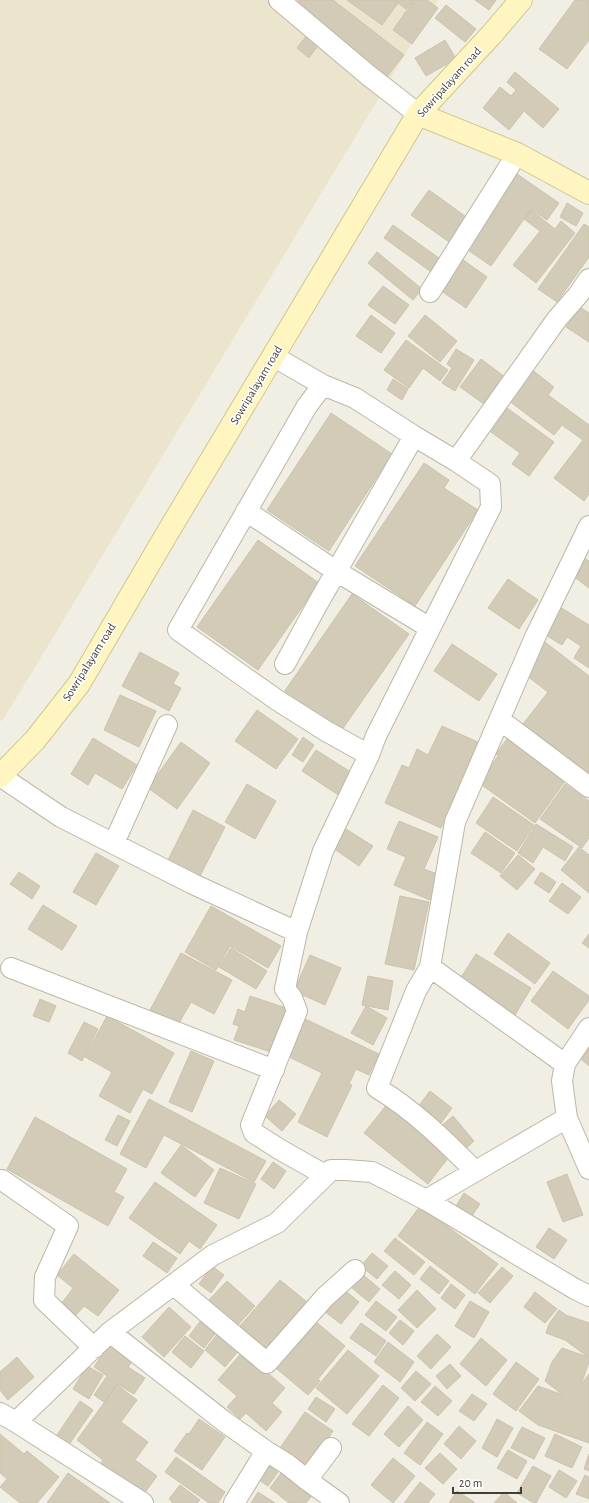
<svg xmlns="http://www.w3.org/2000/svg" width="589" height="1503" font-family="'Alegreya Sans',sans-serif">
	<style>
		.education { fill: #eae5cc }
		.building { fill: #d2cbb8; stroke: #cdc3ac }
		.lines { fill: none; stroke-linecap: round; stroke-linejoin: round }
		.street-casing { stroke: #bcb7a6; stroke-width: 22 }
		.secondary-casing { stroke: #d1c693; stroke-width: 24 }
		.street { stroke: #fff; stroke-width: 20 }
		.secondary { stroke: #fef5c0; stroke-width: 22 }
		.labels { text-anchor: middle; dominant-baseline: central; stroke-width: 3; stroke-linejoin: round; paint-order: stroke }
		.street-label { font-size: 12px; fill: #433e33; stroke: #fff }
	</style>
	<rect width="100%" height="100%" fill="#f1eee3"/>
	<path class="education" d="M0,0H438L3,720L0,721Z"/>
	<path class="building" d="M299,0H333L404,55L384,80L292,9Z
		M347,0H393L398,3L382,25Z
		M394,0H413L406,9Z
		M414,0H427L438,8L412,44L393,30Z
		M475,0H496L489,10Z
		M575,0H589V40L567,69L539,49Z
		M446,5L476,29L465,42L435,18Z
		M307,35L319,44L309,58L297,48Z
		M445,40L456,59L426,76L415,58Z
		M515,72L559,109L543,128L524,111L509,130L483,108L500,87L511,96L516,90L507,82Z
		M517,174L559,203L547,220L531,209L491,266L465,248Z
		M429,190L469,219L452,244L411,215Z
		M567,203L583,213L576,226L560,217Z
		M531,210L555,229L561,221L575,233L536,283L513,265L540,231L524,219Z
		M584,224L589,227V257L557,302L538,289Z
		M393,225L443,261L434,274L384,238Z
		M377,252L422,289L413,300L368,263Z
		M459,257L487,277L466,308L437,288Z
		M383,286L409,305L395,324L368,305Z
		M580,307L589,313V342L566,327Z
		M371,315L395,333L381,353L356,336Z
		M425,315L457,341L440,362L408,336Z
		M406,340L448,370L440,381L423,368L409,388L384,370Z
		M456,349L474,360L455,391L442,383L452,368L447,364Z
		M481,359L505,377L484,404L460,387Z
		M531,369L554,387L548,395L589,425V494L584,501L554,478L583,440L562,425L554,435L508,400Z
		M393,379L408,389L402,400L387,390Z
		M507,408L554,442L529,476L512,464L520,453L491,432Z
		M331,413L392,454L329,551L267,510Z
		M424,463L449,480L444,488L478,510L415,606L355,566Z
		M258,540L319,583L258,670L197,627Z
		M581,556L589,561V588L569,573Z
		M508,579L538,600L519,629L488,608Z
		M352,594L409,634L341,731L284,692Z
		M555,604L589,625V668L574,658L581,646L567,637L562,645L539,631Z
		M545,642L589,676V781L520,728L548,692L522,672Z
		M452,644L497,674L479,701L434,671Z
		M140,652L179,673L173,684L181,688L169,711L122,686Z
		M120,695L156,711L139,747L104,730Z
		M257,710L298,739L276,769L235,741Z
		M442,726L480,743L441,828L385,803L402,765L409,768L417,749L428,755Z
		M509,736L567,778L535,823L479,783L498,756L496,754Z
		M303,737L314,745L303,762L292,755Z
		M93,738L137,765L122,789L95,773L88,785L71,774Z
		M181,742L210,763L177,809L148,788Z
		M316,750L354,774L340,796L302,771Z
		M247,784L276,801L255,839L225,822Z
		M565,784L589,801V838L582,848L540,819Z
		M493,797L534,825L517,851L476,823Z
		M193,810L225,827L200,876L168,860Z
		M399,821L438,837L424,869L440,875L430,900L394,885L406,857L387,849Z
		M536,824L573,847L565,861L543,847L533,863L518,853Z
		M346,829L373,846L359,866L333,848Z
		M485,832L515,853L501,873L471,853Z
		M579,847L589,855V893L561,870Z
		M96,853L119,866L96,905L73,892Z
		M518,855L535,869L517,890L500,876Z
		M19,872L40,886L32,899L10,884Z
		M541,872L556,882L549,893L534,883Z
		M562,883L581,897L568,914L549,901Z
		M400,896L429,902L414,970L385,964Z
		M43,905L77,926L62,950L28,929Z
		M211,906L281,946L268,968L230,946L216,970L185,952Z
		M508,933L550,963L535,984L494,954Z
		M589,934V948L582,943Z
		M231,948L267,971L256,989L219,967Z
		M181,953L232,980L214,1014L191,1002L178,1025L150,1010Z
		M476,954L531,988L514,1017L458,982Z
		M310,955L341,968L325,1005L294,991Z
		M553,971L589,996V1000L568,1029L531,1001Z
		M368,976L393,981L388,1010L362,1005Z
		M250,996L286,1008L271,1052L234,1040L239,1026L233,1024L238,1009L245,1012Z
		M40,999L56,1006L49,1022L33,1016Z
		M366,1006L387,1018L373,1045L351,1033Z
		M107,1016L174,1053L152,1094L143,1089L130,1113L99,1096L112,1072L85,1057Z
		M303,1018L379,1054L369,1075L356,1069L349,1084L352,1085L327,1137L298,1122L322,1073L285,1055Z
		M84,1022L98,1029L82,1061L68,1053Z
		M589,1038V1066L575,1054Z
		M191,1051L214,1061L192,1112L169,1102Z
		M430,1091L452,1108L436,1130L413,1113Z
		M149,1099L266,1161L254,1182L164,1135L146,1168L120,1154Z
		M279,1100L296,1114L282,1131L265,1116Z
		M389,1102L452,1153L428,1184L364,1133Z
		M118,1115L130,1121L117,1146L105,1140Z
		M453,1116L474,1141L462,1152L440,1127Z
		M35,1117L127,1169L114,1192L124,1197L108,1226L7,1169Z
		M181,1145L214,1170L195,1197L161,1173Z
		M273,1162L286,1171L274,1189L261,1179Z
		M220,1168L256,1184L239,1219L204,1203Z
		M567,1174L583,1215L563,1222L547,1182Z
		M155,1182L217,1225L200,1249L189,1241L180,1254L129,1218Z
		M464,1193L480,1204L471,1217L456,1206Z
		M420,1206L498,1264L475,1294L398,1236Z
		M549,1228L567,1240L554,1259L536,1247Z
		M395,1238L425,1262L414,1275L384,1251Z
		M153,1242L177,1258L167,1273L143,1256Z
		M372,1253L388,1266L377,1279L361,1266Z
		M74,1254L119,1290L98,1316L84,1306L76,1315L62,1303L73,1288L57,1275Z
		M212,1266L224,1275L211,1293L199,1284Z
		M430,1266L449,1281L439,1294L420,1279Z
		M502,1267L513,1276L490,1303L478,1293Z
		M395,1271L411,1285L399,1299L382,1285Z
		M362,1274L380,1289L369,1302L351,1287Z
		M280,1280L312,1306L272,1353L240,1326Z
		M227,1281L255,1306L236,1327L208,1301Z
		M451,1284L465,1295L455,1309L441,1298Z
		M342,1288L359,1302L341,1324L324,1311Z
		M417,1290L436,1309L417,1328L398,1310Z
		M535,1292L557,1309L545,1323L524,1307Z
		M376,1301L397,1317L386,1331L365,1315Z
		M470,1301L489,1312L474,1338L455,1326Z
		M169,1307L191,1327L164,1357L142,1337Z
		M559,1310L566,1315L589,1323V1362L581,1385L589,1374V1443L538,1425L519,1411L538,1386L563,1395L545,1381L552,1362L562,1348L588,1357L565,1340L546,1333L549,1324Z
		M310,1317L345,1346L318,1379L320,1381L308,1395L271,1364Z
		M202,1319L217,1331L204,1348L189,1336Z
		M400,1320L414,1331L403,1345L389,1333Z
		M361,1323L386,1341L376,1356L350,1338Z
		M218,1333L239,1350L225,1367L205,1350Z
		M437,1334L451,1347L431,1369L417,1356Z
		M185,1336L204,1351L191,1368L172,1352Z
		M481,1338L507,1360L486,1386L460,1364Z
		M388,1342L414,1362L400,1382L374,1362Z
		M109,1344L133,1360L128,1367L145,1378L134,1394L117,1384L104,1402L94,1395L107,1376L94,1367Z
		M348,1350L379,1376L347,1414L316,1388Z
		M243,1351L285,1388L272,1403L282,1412L266,1431L246,1413L240,1419L227,1407L237,1396L218,1380Z
		M17,1357L34,1377L8,1400L0,1390V1372Z
		M516,1362L539,1379L516,1411L493,1394Z
		M450,1364L461,1376L447,1389L436,1376Z
		M87,1366L103,1375L89,1399L73,1389Z
		M416,1371L431,1384L415,1401L401,1388Z
		M117,1385L137,1400L121,1422L148,1442L135,1460L157,1476L144,1494L101,1463L103,1460L77,1440Z
		M383,1385L399,1398L369,1436L352,1424Z
		M435,1386L452,1401L438,1416L421,1402Z
		M472,1394L487,1404L474,1421L459,1411Z
		M316,1397L335,1409L326,1422L308,1409Z
		M80,1401L93,1410L68,1446L55,1438Z
		M408,1406L423,1420L399,1447L384,1434Z
		M305,1412L333,1431L308,1467L280,1448Z
		M199,1419L225,1437L202,1470L174,1451L187,1433L189,1434Z
		M497,1419L513,1428L497,1457L482,1448Z
		M427,1422L443,1434L420,1465L404,1453Z
		M459,1426L476,1441L461,1459L444,1444Z
		M522,1427L545,1438L534,1459L511,1448Z
		M0,1434L24,1454L27,1451L59,1477L37,1503H20L0,1487L7,1479L0,1473Z
		M555,1434L582,1447L572,1468L545,1456Z
		M508,1450L527,1461L517,1479L497,1468Z
		M440,1453L457,1469L443,1484L425,1468Z
		M589,1454V1471L584,1469Z
		M176,1457L225,1492L218,1503H209L165,1472Z
		M393,1458L415,1476L393,1503L371,1485Z
		M266,1463L278,1472L268,1486L256,1478Z
		M533,1466L551,1476L536,1503H534L517,1493Z
		M559,1470L577,1481L566,1498L549,1487Z
		M68,1473L110,1503H47Z
		M281,1473L311,1497L306,1503H289L270,1488Z
		M585,1475L589,1477V1499L576,1494Z
		M420,1482L435,1494L428,1503H404Z
		M180,1485L200,1500L197,1503H173L169,1499Z
		M457,1491L474,1502V1503H449Z
		M258,1492L275,1503H251Z
		M504,1492L517,1503H494Z"/>
	<g class="lines">
		<g class="street-casing">
			<path id="street" d="M279,0L368,75L418,114
				M430,292L517,154
				M273,356L323,385L355,398L414,436L456,461L490,484L491,507L376,736L369,755L323,851L297,932L285,989L292,998L297,1011L251,1125L254,1133L279,1149L325,1175
				M323,385L307,406L178,630L277,700L326,731L369,755
				M456,461L557,319L578,295L589,279
				M246,511L336,571L430,628
				M285,664L317,605L414,436
				M500,720L589,787
				M0,776L61,817L193,884L297,932
				M114,843L167,725
				M430,967L416,991L377,1088C414,1110 445,1141 475,1171
				M11,968L274,1070
				M589,1028L565,1064L562,1081L567,1118L589,1169
				M565,1064L430,967L455,822L536,635L589,526
				M2,1180L68,1226L45,1277L44,1300L94,1348
				M426,1200L575,1289L589,1296
				M174,1285L267,1363L325,1297L355,1270
				M110,1332L213,1255L277,1223L331,1170H346L372,1172L426,1200L567,1118
				M0,1413L16,1422L110,1332L225,1422L266,1451L287,1464L307,1480L339,1503
				M16,1422L143,1503
				M307,1480L331,1448
				M234,1503L266,1451"/>
		</g>
		<g class="secondary-casing">
			<path id="secondary" d="M418,114L517,154L589,193
				M0,776L35,740L79,684L165,537L418,114L492,34L521,0"/>
		</g>
		<use href="#street" class="street"/>
		<use href="#secondary" class="secondary"/>
	</g>
	<g class="labels">
		<g class="street-label">
			<text transform="translate(449 82) rotate(-48)">Sowripalayam road</text>
			<text transform="translate(256 385) rotate(-59)">Sowripalayam road</text>
			<text transform="translate(89 662) rotate(-58)">Sowripalayam road</text>
		</g>
	</g>
	<path d="M453 1487v6h68v-6" fill="none" stroke="#433e33" stroke-width="2"/>
	<text x="459" y="1487" font-size="12" fill="#433e33" stroke="#ffffff" stroke-width="3" paint-order="stroke">20 m</text>
</svg>
